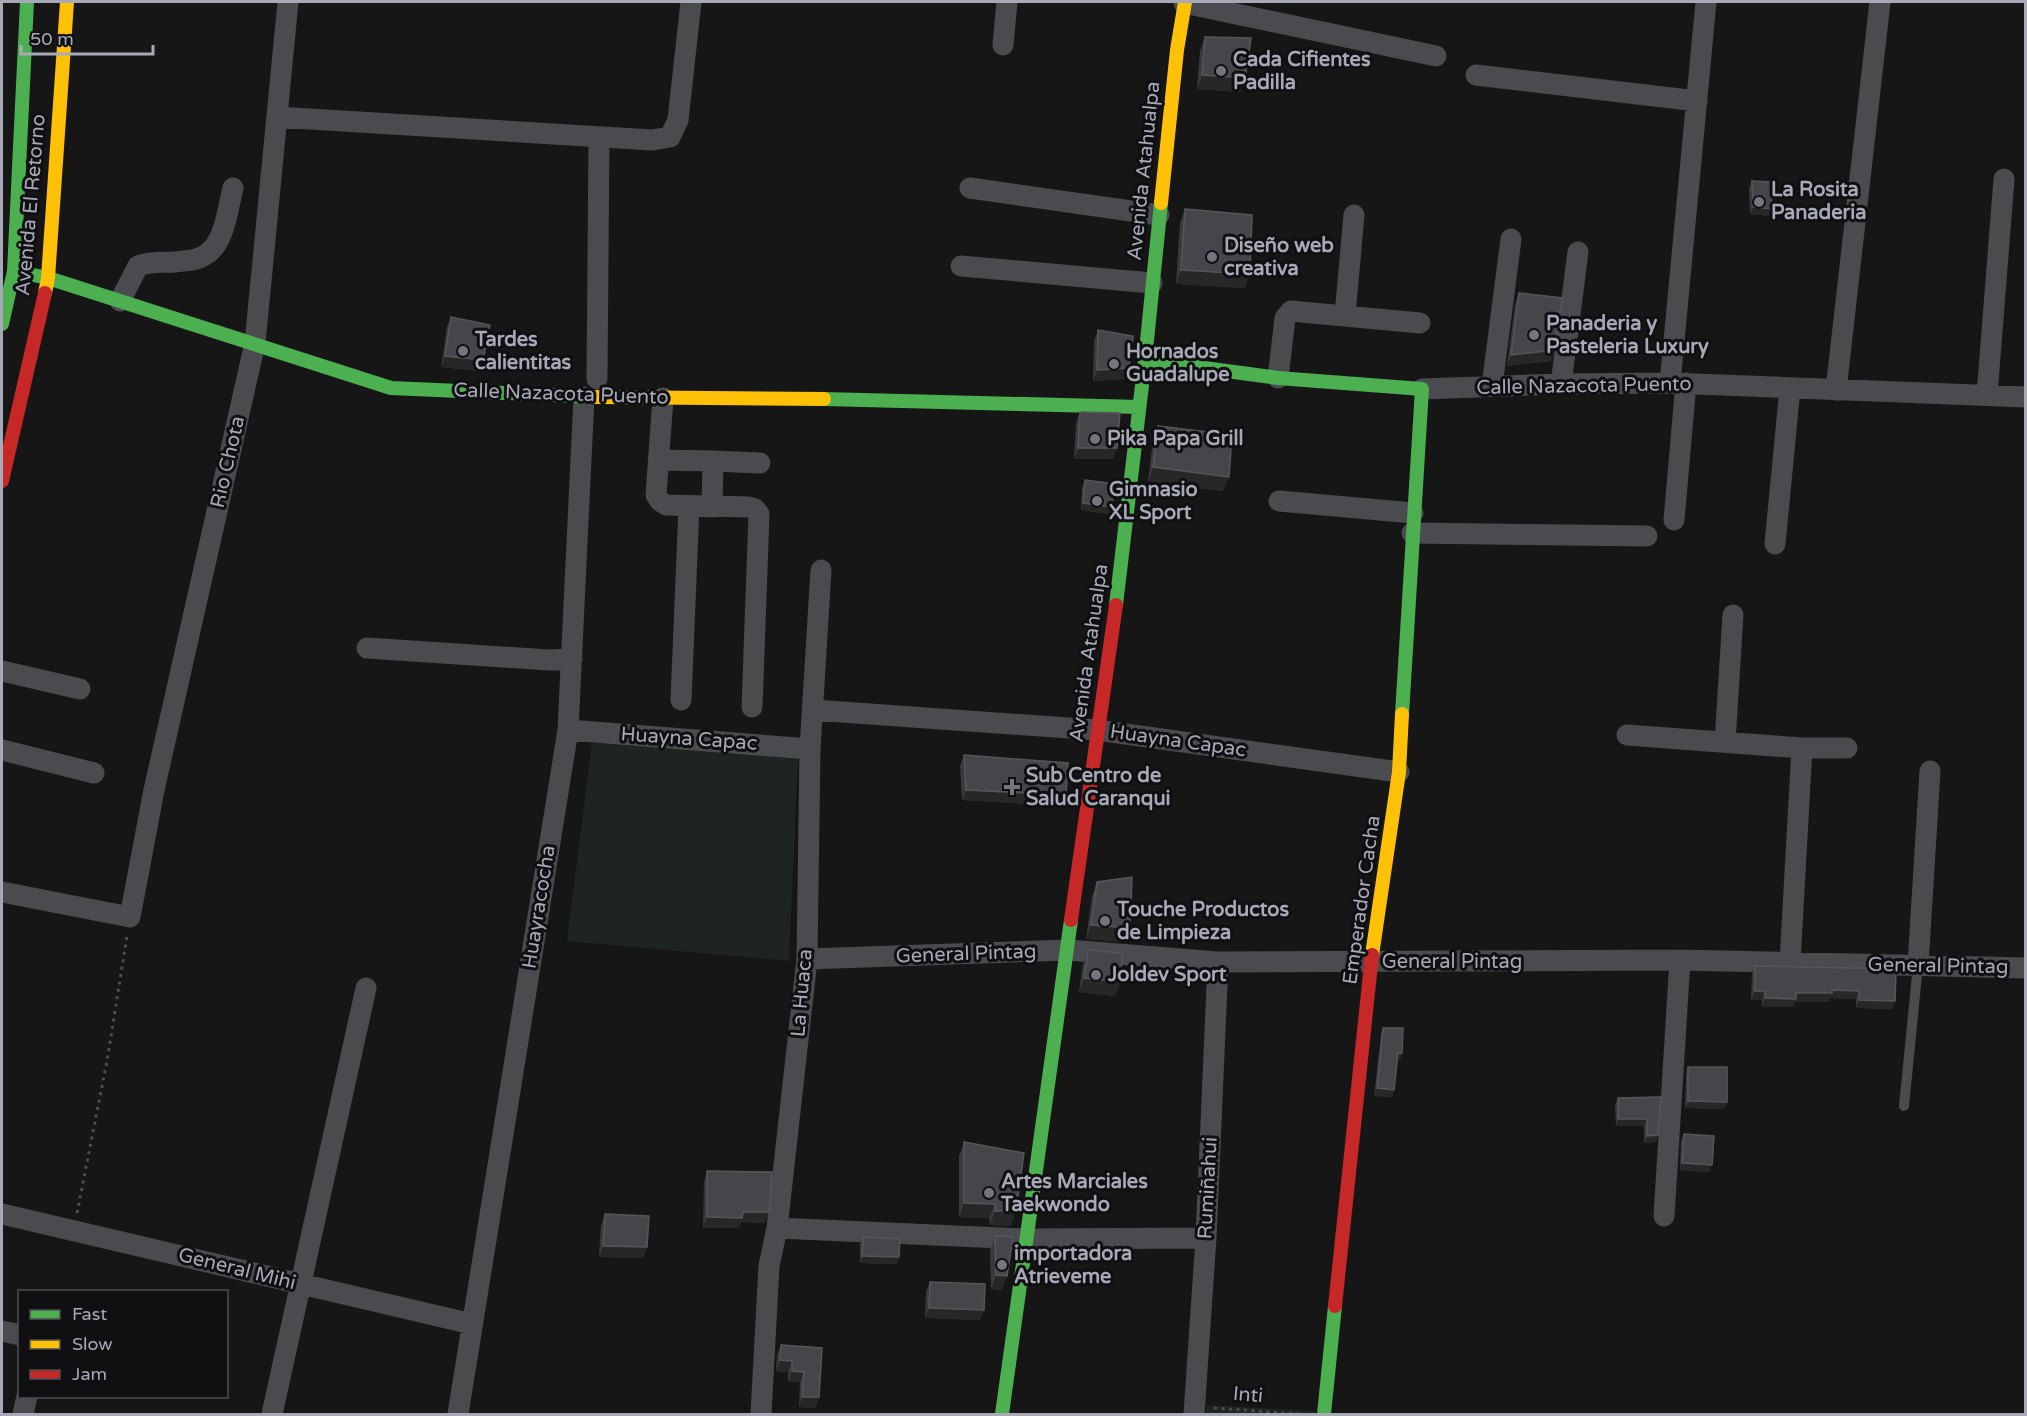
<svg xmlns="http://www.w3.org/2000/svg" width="2027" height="1416" font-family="'Varela Round',sans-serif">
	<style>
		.green { fill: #1e2520 }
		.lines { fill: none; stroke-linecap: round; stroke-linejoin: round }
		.path { stroke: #4c4c51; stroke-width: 3; stroke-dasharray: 3 4.5; stroke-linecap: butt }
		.lane { stroke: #4a4b4f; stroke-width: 10 }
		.street { stroke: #4a4b4f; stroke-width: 21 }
		.fast { stroke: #4caf50; stroke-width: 14 }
		.slow { stroke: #ffc107; stroke-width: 14 }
		.jam { stroke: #c62828; stroke-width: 14 }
		.wall { fill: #3a3a3d }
		.shaded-wall { fill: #272728 }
		.building { fill: #46464a; stroke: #55565b; stroke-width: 1.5 }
		.poi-dot { fill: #74767f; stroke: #101012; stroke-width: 2 }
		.labels { text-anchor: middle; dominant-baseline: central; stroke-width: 6; stroke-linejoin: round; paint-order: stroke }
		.poi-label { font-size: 20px; font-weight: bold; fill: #a7a9b7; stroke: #101012; text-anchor: start }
		.street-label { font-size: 20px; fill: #a7a9b7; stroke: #101012 }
	</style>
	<rect width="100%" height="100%" fill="#161616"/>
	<path class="green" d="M592,743L798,757L789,961L567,941Z
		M1206,1405L1315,1411L1314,1414H1206Z"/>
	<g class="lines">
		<path class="path" d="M77,1213L107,1061L127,936
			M1214,1408L1299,1414"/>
		<path class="lane" d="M1904,1106L1918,965"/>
		<path class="street" d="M1184,3L1436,56
			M1003,45L1007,2
			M1476,75L1697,101
			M277,117L652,140L670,137L678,120L691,2
			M970,188L1159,215
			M961,266L1152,283
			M120,301L138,266C152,261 160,263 175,262C182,261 192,261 199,258C225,249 227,211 233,188
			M1345,315L1354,215
			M1278,378L1285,318L1291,311L1420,323
			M597,379L599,137
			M1670,383L1706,2
			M1561,384L1578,252
			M1492,386L1511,239
			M1422,389L1561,384L1670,383L2026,397
			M1836,390L1880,2
			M1987,395L2004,179
			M663,398L656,495L660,501L666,505L749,507L755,509L759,514L752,707
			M659,460L713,461L712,507
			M713,461L760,463
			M1279,501L1413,513
			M1674,520L1686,383
			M1412,533L1647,536
			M1775,544L1790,388
			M367,648L549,660L572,659
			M2,671L80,689
			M681,700L689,506
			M813,710L1097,730L1399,772
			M568,730L810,749
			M1627,735L1802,748H1847
			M1725,742L1733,615
			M2,750L94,773
			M2,892L130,917L154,790L255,343L288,2
			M807,959L1068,950L1218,962L1680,960L2026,968
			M1790,962L1802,748
			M1918,965L1930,771
			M2,1214L472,1324
			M1664,1216L1680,960
			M777,1228L1026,1239L1206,1238
			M2,1331L20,1335
			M23,1414L27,1396
			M272,1414L366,988
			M458,1414L568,730L584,397
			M761,1414L769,1266L777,1228L807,959L810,749L821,570
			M1194,1414L1206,1238L1218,962"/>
		<path class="fast" d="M23,273L48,278L391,388L597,397
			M2,324L14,271L27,2
			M1145,360L1278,378L1422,389L1402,714
			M824,399L1139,407
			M1116,605L1145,360L1161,203
			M1002,1414L1071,920
			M1324,1414L1335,1306"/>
		<path class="slow" d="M1161,203L1177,50L1185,2
			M45,293L48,278L67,2
			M597,397L824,399
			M1372,955L1399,772L1402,714"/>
		<path class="jam" d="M2,481L45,293
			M1071,920L1116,605
			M1335,1306L1372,955"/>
	</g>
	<path class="wall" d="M1205,37L1240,92L1197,89L1200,51Z
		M1752,181L1770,216L1750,214L1749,188Z
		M1185,209L1245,288L1176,284L1180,223Z
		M1519,293L1555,350L1551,361L1507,366L1515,304Z
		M451,317L483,360L479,371L441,367L447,327Z
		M1098,330L1125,379L1093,381L1094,341Z
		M1080,412L1117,448L1113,459H1074L1076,423Z
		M1158,426L1223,491L1148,482L1153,440Z
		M1085,480L1112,507L1109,514L1081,510L1082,487Z
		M964,755L1062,806L962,800L960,766Z
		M1097,882L1125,942L1086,939L1092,896Z
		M1088,950L1115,996L1079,992L1083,964Z
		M1755,966L1896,969L1892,1009L1856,1008V999L1830,998L1829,1002H1795L1793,1007H1762V1000H1751L1752,974Z
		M1383,1028L1402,1053L1400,1060H1397L1394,1090L1392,1097L1374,1096L1381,1035Z
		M1688,1067L1727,1102L1724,1109L1685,1108L1686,1074Z
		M1661,1097L1658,1135L1656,1142L1644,1143V1126H1616L1615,1105L1618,1098Z
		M1684,1134L1709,1172L1680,1170L1681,1141Z
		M964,1142L1011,1226L990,1225L989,1218L959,1217V1156Z
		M707,1171L769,1212L765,1223L741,1222L739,1228H703L704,1182Z
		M605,1214L647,1247L643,1258L599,1257L601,1225Z
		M995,1236L1002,1290L991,1289L990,1250Z
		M863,1237L899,1257L897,1264L860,1263V1244Z
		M930,1282L984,1310L980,1320L925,1318L926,1292Z
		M781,1345L822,1348L819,1397L815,1408L799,1407L800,1382H788V1372L776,1371L777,1355Z"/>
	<path class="shaded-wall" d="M1202,75L1245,78L1240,92L1197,89Z
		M1753,207L1772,209L1770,216L1750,214Z
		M1181,270L1250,274L1245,288L1176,284Z
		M1555,350L1551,361L1507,366L1511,355Z
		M445,356L483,360L479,371L441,367Z
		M1129,368L1125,379L1093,381L1097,370Z
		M1078,448H1117L1113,459H1074Z
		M1153,467L1229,477L1223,491L1148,482Z
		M1083,503L1112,507L1109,514L1081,510Z
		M966,790L1066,795L1062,806L962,800Z
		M1091,925L1130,928L1125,942L1086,939Z
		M1084,978L1121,982L1115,996L1079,992Z
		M1832,990L1859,991L1856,999L1830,998L1829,1002H1795L1793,1007H1762L1765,998L1796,993Z
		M1755,991H1765L1762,1000H1751Z
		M1859,1000L1895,1001L1892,1009L1856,1008Z
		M1398,1053H1402L1400,1060H1395Z
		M1377,1088L1394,1090L1392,1097L1374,1096Z
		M1688,1101L1727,1102L1724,1109L1685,1108Z
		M1618,1119H1647L1644,1126H1616Z
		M1658,1135L1656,1142L1644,1143L1647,1136Z
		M1682,1163L1712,1165L1709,1172L1680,1170Z
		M964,1203L995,1204L989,1218L959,1217Z
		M995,1211H1016L1011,1226L990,1225Z
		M743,1212H769L765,1223L741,1222L739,1228H703L707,1217Z
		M603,1246L647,1247L643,1258L599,1257Z
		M862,1256L899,1257L897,1264L860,1263Z
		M996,1275L1007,1276L1002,1290L991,1289Z
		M929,1308L984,1310L980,1320L925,1318Z
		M780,1360L792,1361L788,1372L776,1371Z
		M792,1371L804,1372L800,1382H788Z
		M802,1397H819L815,1408L799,1407Z"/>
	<path class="building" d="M1205,37L1251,38L1245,78L1202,75Z
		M1752,181L1771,182L1772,209L1753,207Z
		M1185,209L1252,215L1250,274L1181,270Z
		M1519,293L1562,298L1555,350L1511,355Z
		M451,317L490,325L483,360L445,356Z
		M1098,330L1133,336L1129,368L1097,370Z
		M1080,412L1120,413L1117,448H1078Z
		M1158,426L1232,435L1229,477L1153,467Z
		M1085,480L1114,484L1112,507L1083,503Z
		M964,755L1068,763L1066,795L966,790Z
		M1132,877L1130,928L1091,925L1097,882Z
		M1088,950L1122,953L1121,982L1084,978Z
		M1755,966L1896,969L1895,1001L1859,1000V991L1832,990V993H1796V999L1765,998V991H1755Z
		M1383,1028H1403L1402,1053H1398L1394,1090L1377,1088Z
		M1688,1067H1727V1102L1688,1101Z
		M1661,1097L1658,1135L1647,1136V1119H1618V1098Z
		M1684,1134L1714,1136L1712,1165L1682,1163Z
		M964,1142L1024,1153L1016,1211H995V1204L964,1203Z
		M707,1171L772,1172L769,1212H743L742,1218L707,1217Z
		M605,1214L649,1216L647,1247L603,1246Z
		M995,1236L1013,1237L1007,1276L996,1275Z
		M863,1237L900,1239L899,1257L862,1256Z
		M930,1282L985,1284L984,1310L929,1308Z
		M781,1345L822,1348L819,1397H802L804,1372L792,1371V1361L780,1360Z"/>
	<g class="poi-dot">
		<circle cx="1221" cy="71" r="6"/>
		<circle cx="1759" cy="202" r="6"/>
		<circle cx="1212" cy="257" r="6"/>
		<circle cx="1534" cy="335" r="6"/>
		<circle cx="463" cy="351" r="6"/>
		<circle cx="1114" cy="364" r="6"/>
		<circle cx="1095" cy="439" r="6"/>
		<circle cx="1097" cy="501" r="6"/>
		<path d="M1009 778h6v6h6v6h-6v6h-6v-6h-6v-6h6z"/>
		<circle cx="1105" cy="921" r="6"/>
		<circle cx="1096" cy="975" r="6"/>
		<circle cx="989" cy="1193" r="6"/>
		<circle cx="1002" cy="1265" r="6"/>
	</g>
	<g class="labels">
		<g class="poi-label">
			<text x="1233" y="60">Cada Cifientes<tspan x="1233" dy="23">Padilla</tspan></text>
			<text x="1771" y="190">La Rosita<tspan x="1771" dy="23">Panaderia</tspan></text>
			<text x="1224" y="246">Diseño web<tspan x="1224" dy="23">creativa</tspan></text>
			<text x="1546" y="324">Panaderia y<tspan x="1546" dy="23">Pasteleria Luxury</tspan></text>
			<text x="475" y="340">Tardes<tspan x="475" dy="23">calientitas</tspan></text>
			<text x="1126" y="352">Hornados<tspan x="1126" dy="23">Guadalupe</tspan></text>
			<text x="1107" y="439">Pika Papa Grill</text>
			<text x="1109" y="490">Gimnasio<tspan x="1109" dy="23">XL Sport</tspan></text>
			<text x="1026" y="776">Sub Centro de<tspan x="1026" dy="23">Salud Caranqui</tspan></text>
			<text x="1117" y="910">Touche Productos<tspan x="1117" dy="23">de Limpieza</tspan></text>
			<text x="1108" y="975">Joldev Sport</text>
			<text x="1001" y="1182">Artes Marciales<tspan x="1001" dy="23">Taekwondo</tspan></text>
			<text x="1014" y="1254">importadora<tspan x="1014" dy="23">Atrieveme</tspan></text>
		</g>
		<g class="street-label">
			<text transform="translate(1144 171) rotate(-84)">Avenida Atahualpa</text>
			<text transform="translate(31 205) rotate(-85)">Avenida El Retorno</text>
			<text transform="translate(1584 386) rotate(-1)">Calle Nazacota Puento</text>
			<text transform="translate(561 394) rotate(2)">Calle Nazacota Puento</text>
			<text transform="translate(228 462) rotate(-77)">Rio Chota</text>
			<text transform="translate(1089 653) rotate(-82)">Avenida Atahualpa</text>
			<text transform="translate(689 739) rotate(4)">Huayna Capac</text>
			<text transform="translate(1178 741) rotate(8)">Huayna Capac</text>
			<text transform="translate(1362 900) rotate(-82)">Emperador Cacha</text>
			<text transform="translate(539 907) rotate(-81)">Huayracocha</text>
			<text transform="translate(966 954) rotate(-2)">General Pintag</text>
			<text x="1452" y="962">General Pintag</text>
			<text transform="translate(1938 966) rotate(1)">General Pintag</text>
			<text transform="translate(802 993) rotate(-85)">La Huaca</text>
			<text transform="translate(1208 1188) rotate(-87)">Rumiñahui</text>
			<text transform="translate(237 1269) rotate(14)">General Mihi</text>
			<text transform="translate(1248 1395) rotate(5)">Inti</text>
		</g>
	</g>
	<rect width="2027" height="1416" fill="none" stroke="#a7a9b7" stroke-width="6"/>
	<rect x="18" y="1290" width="210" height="108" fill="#101012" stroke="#4c4d54" stroke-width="1.5"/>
	<rect x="30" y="1310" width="30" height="9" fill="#4caf50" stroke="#4c4d54" stroke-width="1.5"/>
	<text x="72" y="1320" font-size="18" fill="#a7a9b7">Fast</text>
	<rect x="30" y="1340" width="30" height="9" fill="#ffc107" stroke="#4c4d54" stroke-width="1.5"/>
	<text x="72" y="1350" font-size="18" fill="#a7a9b7">Slow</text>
	<rect x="30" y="1370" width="30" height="9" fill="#c62828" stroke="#4c4d54" stroke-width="1.5"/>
	<text x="72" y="1380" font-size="18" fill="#a7a9b7">Jam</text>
	<path d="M21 45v9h132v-9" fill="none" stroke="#a7a9b7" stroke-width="3"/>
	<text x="30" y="45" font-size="18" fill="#a7a9b7" stroke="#101012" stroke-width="4.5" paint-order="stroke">50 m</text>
</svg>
